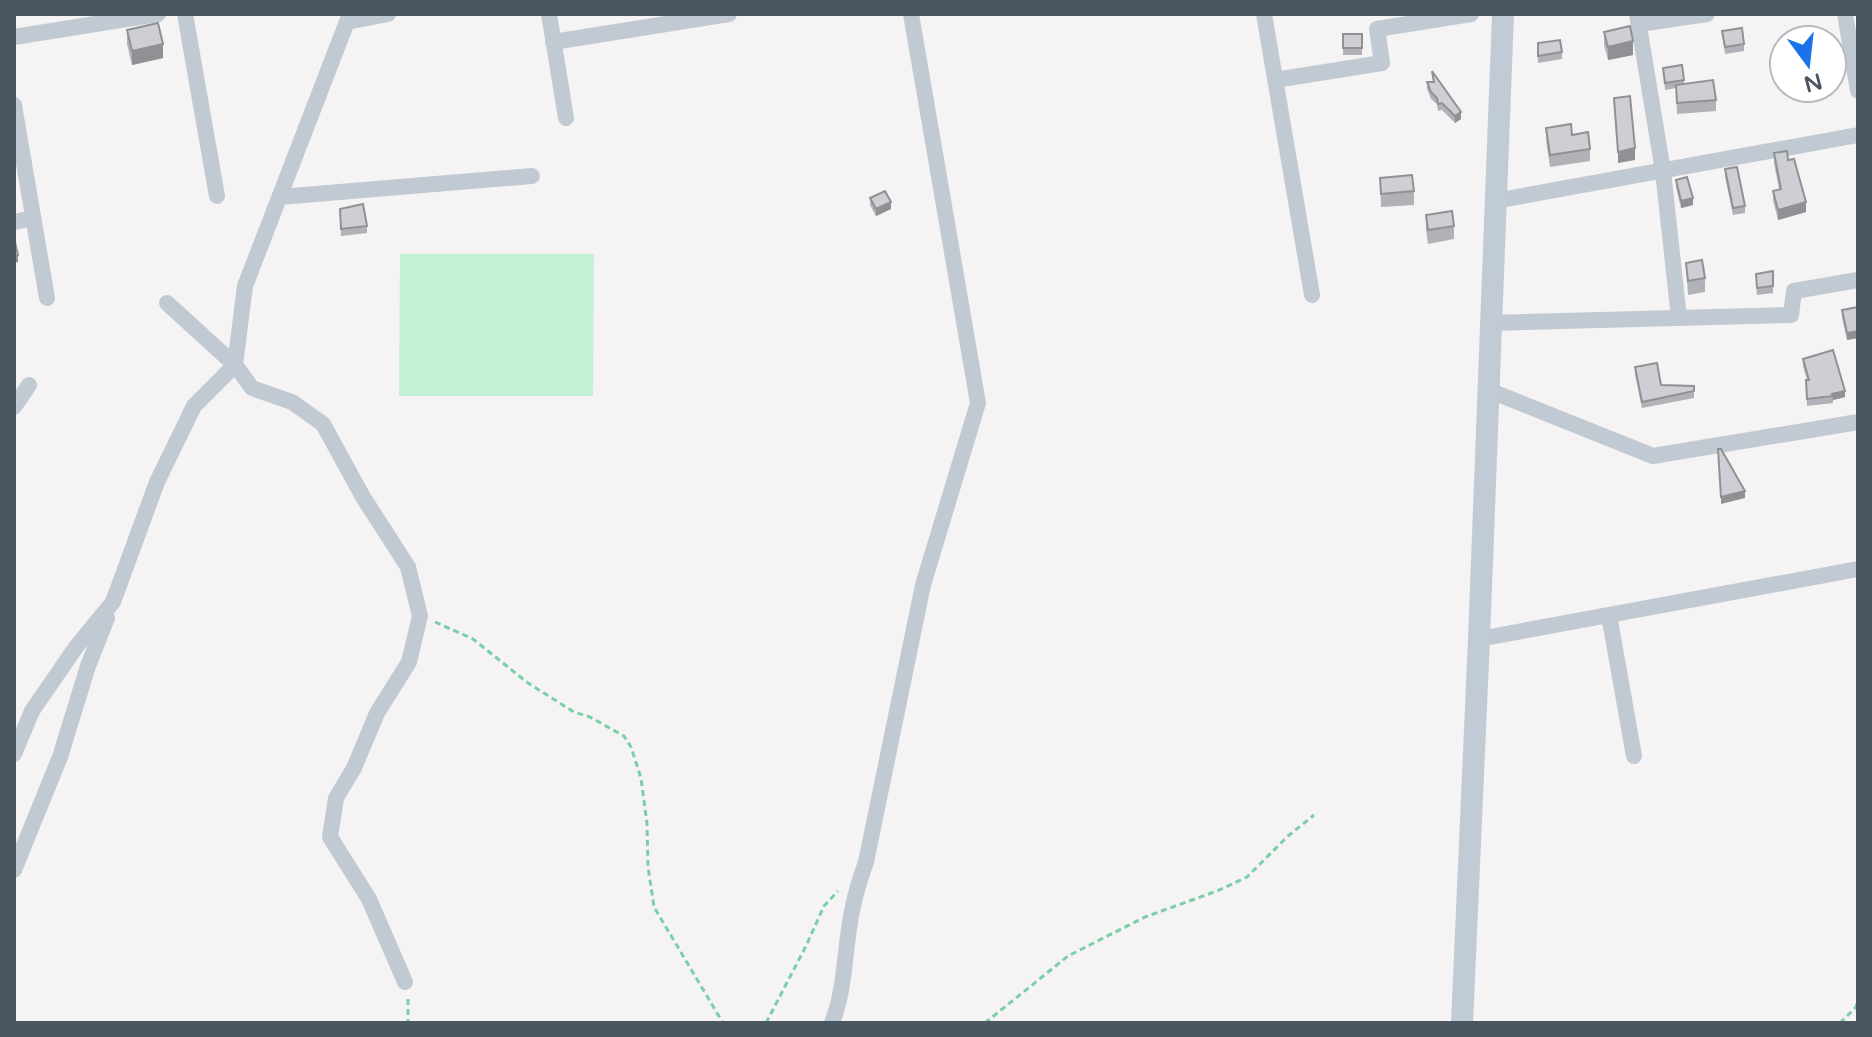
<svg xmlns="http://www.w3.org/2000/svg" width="1872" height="1037" font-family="'Varela Round',sans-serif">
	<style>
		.green { fill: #c3f1d5 }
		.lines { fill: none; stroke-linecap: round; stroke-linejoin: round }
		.path { stroke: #7ad0a6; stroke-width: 3; stroke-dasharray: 6 4; stroke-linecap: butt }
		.minor { stroke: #c1cad2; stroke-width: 16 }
		.secondary { stroke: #c1cbd6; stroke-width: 22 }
		.wall { fill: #b0b2b7 }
		.shaded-wall { fill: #909195 }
		.building { fill: #cdcfd5; stroke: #909195; stroke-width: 2 }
	</style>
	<rect width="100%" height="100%" fill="#f5f3f3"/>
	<path class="green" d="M400,254H594L593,396H399Z"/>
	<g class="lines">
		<path class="path" d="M435,622L473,639L528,683L574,712L590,717L624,736L631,747L641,778L647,824L648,867L654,907L723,1023
			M408,999V1023
			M766,1023L806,946L824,906L838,891
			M985,1023L1068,956L1145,917L1217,891L1247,877L1288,836L1314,815
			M1840,1023L1856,1007L1858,999"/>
		<path class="minor" d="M185,14L217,196
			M549,14L566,118
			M1264,14L1312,295
			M1637,14L1663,171L1679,318
			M1845,14L1858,91
			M347,22L388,14
			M1639,24L1707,14
			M14,37L158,14
			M553,42L729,14
			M1275,80L1382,63L1377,29L1471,14
			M14,105L47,298
			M280,197L532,176
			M1495,201L1858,135
			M14,222L33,218
			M167,303L235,365L252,388L292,402L323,424L363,497L408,567L420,616L409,662L377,713L354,768L336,798L330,837L369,899L405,982
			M1491,323L1791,315L1794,291L1858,280
			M1488,390L1653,456L1858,422
			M14,407L29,385
			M1609,615L1634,756
			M1479,639L1858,569
			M14,754L32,711L76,647L113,602L157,482L194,406L235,365L245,286L350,14
			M14,870L60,757L88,666L107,618
			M832,1023C843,995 844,966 848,936C851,910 857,886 866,862L923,585L978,403L911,14"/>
		<path class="secondary" d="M1462,1023L1479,639L1503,14"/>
	</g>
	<path class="wall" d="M127,30L163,58L132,65L127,44Z
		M1722,31L1744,44V51L1725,54Z
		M1604,32L1633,55L1608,60L1604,45Z
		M1343,34H1362V55H1343Z
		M1538,43L1562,52V59L1538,63Z
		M1663,68L1684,80V84L1716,100V111L1677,114L1676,88L1665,90Z
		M1432,71L1461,119L1455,123L1442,110L1438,111L1437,104L1431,99L1427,89V82H1433Z
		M1546,128L1572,135L1590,149V161L1550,167L1546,140Z
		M1774,153L1788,160L1806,212L1778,220L1773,200V191L1779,189L1774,163Z
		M1725,169L1745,206V213L1733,215L1725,176Z
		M1380,178L1414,191V205L1381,207Z
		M1676,180L1693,205L1681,208L1676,187Z
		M870,198L891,209L876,216L870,205Z
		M340,209L367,226V233L341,236Z
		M1426,215L1454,226V239L1428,244L1426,229Z
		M1686,263L1705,278V292L1688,295Z
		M1773,271V293L1757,295L1756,281Z
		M1858,307V338L1847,340L1842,317V310Z
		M1803,359L1845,397L1833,400V403L1807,406L1806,387L1807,380L1803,366Z
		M1635,367L1661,385L1694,386V398L1642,408L1635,374Z"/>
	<path class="shaded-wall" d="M1633,41V55L1608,60V47Z
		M163,44V58L132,65V51Z
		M1461,112V119L1455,123V116Z
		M1635,148V160L1618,163V152Z
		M1693,198V205L1681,208V201Z
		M891,202V209L876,216V209Z
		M1806,202V212L1778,220V210Z
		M18,255V262L14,263V256Z
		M1858,331V338L1847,340V333Z
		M1845,391V397L1833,400L1832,394Z
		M1745,491V498L1721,504V497Z"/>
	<path class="building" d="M158,23L163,44L132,51L127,30Z
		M1630,26L1633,41L1608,47L1604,32Z
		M1742,28L1744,44L1725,47L1722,31Z
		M1343,34H1362V48H1343Z
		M1560,40L1562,52L1538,56V43Z
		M1682,65L1684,80L1665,83L1663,68Z
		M1432,71L1461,112L1455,116L1442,103L1438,104L1437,98L1431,92L1427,82H1434Z
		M1713,80L1716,100L1677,103L1676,85Z
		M1630,96L1635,148L1618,152L1614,98Z
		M1571,124L1572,135L1588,132L1590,149L1550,155L1546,128Z
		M1787,151L1788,160L1794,159L1806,202L1778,210L1773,191L1781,189L1774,153Z
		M1737,167L1745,206L1733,208L1725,169Z
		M1412,175L1414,191L1381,194L1380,178Z
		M1687,177L1693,198L1681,201L1676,180Z
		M885,191L891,202L876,209L870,198Z
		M363,204L367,226L341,229L340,209Z
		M1452,211L1454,226L1428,230L1426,215Z
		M14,238L18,255L14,256Z
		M1702,260L1705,278L1688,281L1686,263Z
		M1773,271V286L1757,288L1756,274Z
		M1858,307V331L1847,333L1842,310Z
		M1833,350L1845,391L1832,394L1833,396L1807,399L1806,380H1809L1803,359Z
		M1657,363L1661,385L1694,386V391L1642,402L1635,367Z
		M1718,449H1721L1745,491L1721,497Z"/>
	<rect width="1872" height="1037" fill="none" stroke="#4a5661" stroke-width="32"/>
	<g transform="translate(1808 64) rotate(165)"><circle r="38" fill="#ffffff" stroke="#b7bbc0" stroke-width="2"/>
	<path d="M0-6L14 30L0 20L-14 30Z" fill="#1a73e8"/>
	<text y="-12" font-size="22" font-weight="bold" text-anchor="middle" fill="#4a5661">N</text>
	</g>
</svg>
